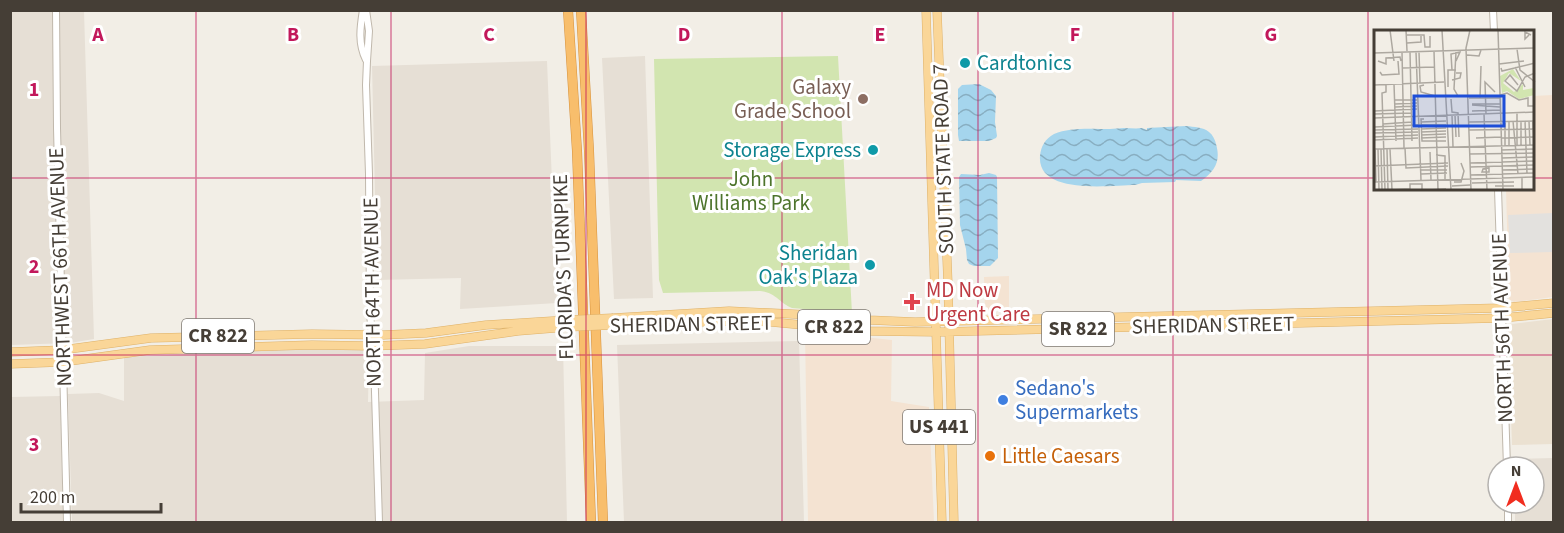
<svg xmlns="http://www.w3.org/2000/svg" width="1564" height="533" font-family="'Source Sans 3',sans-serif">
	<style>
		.residential { fill: #e6dfd5 }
		.commercial { fill: #f4e3d2 }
		.education { fill: #ebe1d1 }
		.park { fill: #d2e5b0 }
		.parking { fill: #e3e1de }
		.water { fill: url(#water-waves) }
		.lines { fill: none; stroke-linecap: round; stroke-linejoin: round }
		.minor-casing { stroke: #c0b8ac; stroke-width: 8 }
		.major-casing { stroke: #deb168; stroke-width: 9 }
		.highway-casing { stroke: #d6913c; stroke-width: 10 }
		.minor { stroke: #fff; stroke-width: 6 }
		.major { stroke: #fad698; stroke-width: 8 }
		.highway { stroke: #f8be6c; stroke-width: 9 }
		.major-bridge-casing { stroke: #deb168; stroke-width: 9; stroke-linecap: butt }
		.major-bridge { stroke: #fad698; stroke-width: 8 }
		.grid { fill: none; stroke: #c2185b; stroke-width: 1.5; stroke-opacity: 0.55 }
		.culture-dot { fill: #0f9aa8; stroke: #fff; stroke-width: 2 }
		.education-dot { fill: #8d6e63; stroke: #fff; stroke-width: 2 }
		.health-dot { fill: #e0444e; stroke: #fff; stroke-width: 2 }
		.shop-dot { fill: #3f7fe0; stroke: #fff; stroke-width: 2 }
		.food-dot { fill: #e8710a; stroke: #fff; stroke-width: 2 }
		.labels { text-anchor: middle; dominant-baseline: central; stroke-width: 6; stroke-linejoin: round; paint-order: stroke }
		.shield { fill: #fff; stroke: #7d7872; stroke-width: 1.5 }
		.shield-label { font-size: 20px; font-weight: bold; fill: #453e36 }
		.culture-label { font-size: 21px; fill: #0d838f; stroke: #fff; text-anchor: end }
		.education-label { font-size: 21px; fill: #785e54; stroke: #fff; text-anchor: end }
		.street-label { font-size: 21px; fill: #453e36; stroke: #fff }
		.park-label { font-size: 21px; fill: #4d742c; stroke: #fff }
		.health-label { font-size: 21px; fill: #be3a42; stroke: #fff; text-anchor: start }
		.shop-label { font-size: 21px; fill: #366cbe; stroke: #fff; text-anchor: start }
		.food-label { font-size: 21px; fill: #c56008; stroke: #fff; text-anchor: start }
		.inset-road { fill: none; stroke: #ada8a0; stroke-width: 1.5 }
		.view { fill: #1d4ed8; fill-opacity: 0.15; stroke: #1d4ed8; stroke-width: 3 }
		.inset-edge { fill: none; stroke: #453e36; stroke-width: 3 }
		.grid-label { font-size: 20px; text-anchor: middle; font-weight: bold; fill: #c2185b; stroke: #fff; stroke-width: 6; stroke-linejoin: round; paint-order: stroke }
	</style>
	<defs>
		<pattern id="water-waves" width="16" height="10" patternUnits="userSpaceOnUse" patternTransform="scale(1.5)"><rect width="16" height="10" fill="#a5d5ed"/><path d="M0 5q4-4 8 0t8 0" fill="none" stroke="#88aec1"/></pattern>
	</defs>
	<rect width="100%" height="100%" fill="#f2eee6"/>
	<path class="residential" d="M10,11H84L94,339L70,343L11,345Z
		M645,56L653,298L614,299L602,58Z
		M547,61L557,303L460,309L461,278L377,280L372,66Z
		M799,341L804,522H624L617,345Z
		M469,346H563L567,522H72L68,394L99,393L124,401V357L293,349H364L369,358L368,402L424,400L425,353Z
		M60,396L63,522H11V397Z
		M1553,458V522H1515V503H1534V467H1513V459Z"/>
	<path class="commercial" d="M1553,95V297L1514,302L1510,300L1509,298L1506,189H1532L1533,96Z
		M1009,276V309L985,310L984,277Z
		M805,331L892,340L891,401L929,407L934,522H808Z"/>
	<path class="education" d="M1553,319V444L1512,445L1508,329L1512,324Z"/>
	<path class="park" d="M838,56L852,313L792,308C779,303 777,293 760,291L663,293L659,280L654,59Z"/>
	<path class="parking" d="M1553,213V252L1510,253L1508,215Z"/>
	<path class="water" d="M979,84L991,90L996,96L995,122L997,136L996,138L989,141H959L958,135V89L962,85Z
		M1186,126C1194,127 1203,127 1209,132C1213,135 1215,140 1216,144C1221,161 1215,171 1201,181L1176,180L1175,182L1142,183L1135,185C1112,185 1037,196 1040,156C1041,146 1045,139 1054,134C1070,127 1092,129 1110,129C1114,129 1119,128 1124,128C1130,128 1136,129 1142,128L1147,130V128Z
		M989,173L996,175L997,177L998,258L990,266H974L969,264L967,260L966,249L960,225L959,177L961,174L980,175Z"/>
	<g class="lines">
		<g class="minor-casing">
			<path id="minor" d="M56,10L57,128L67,522
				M363,10C360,28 358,44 366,60
				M366,10L369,31L367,61L366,85L369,174L370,313L374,360L379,522
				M1493,10L1494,32
				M1498,189L1507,467
				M1508,503V522"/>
		</g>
		<g class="major-casing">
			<path id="major" d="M926,10L942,522
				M937,10L948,284L954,522
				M613,318L729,311L833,316L869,320L915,322L1501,308L1554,303
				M613,325L729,321L771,322L867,331L936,332L1502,318L1554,313
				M10,352L62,350L151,338L312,334L383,335L426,333L486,325L568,320
				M10,364L63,362L150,350L312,345L372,346L425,344L518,331L568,327"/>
		</g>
		<g class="highway-casing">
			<path id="highway" d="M568,10L577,151L591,522
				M581,10L589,151L603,522"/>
		</g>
		<use href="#minor" class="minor"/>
		<use href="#major" class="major"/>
		<use href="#highway" class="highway"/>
		<g class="major-bridge-casing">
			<path id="major-bridge" d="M568,320L613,318
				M568,327L613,325"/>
		</g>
		<use href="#major-bridge" class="major-bridge"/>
	</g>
	<path class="grid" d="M196,10V522M391,10V522M586,10V522M782,10V522M978,10V522M1173,10V522M1368,10V522M10,178H1375M1532,178H1554M10,355H1554"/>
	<g class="culture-dot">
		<circle cx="965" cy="63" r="6"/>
		<circle cx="873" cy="150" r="6"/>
		<circle cx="870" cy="265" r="6"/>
	</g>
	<circle class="education-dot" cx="863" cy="99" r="6"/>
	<path class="health-dot" d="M909 293h6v6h6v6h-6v6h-6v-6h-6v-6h6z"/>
	<circle class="shop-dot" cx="1003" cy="400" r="6"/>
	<circle class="food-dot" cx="990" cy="456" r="6"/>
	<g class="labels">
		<g class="shield">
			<rect x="798" y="310" width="72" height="34" rx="4.5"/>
			<rect x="1042" y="312" width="72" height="34" rx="4.5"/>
			<rect x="182" y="319" width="72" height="34" rx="4.5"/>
			<rect x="903" y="410" width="72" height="34" rx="4.5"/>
		</g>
		<g class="shield-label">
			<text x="834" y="327">CR 822</text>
			<text x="1078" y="329">SR 822</text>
			<text x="218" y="336">CR 822</text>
			<text x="939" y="427">US 441</text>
		</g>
		<g class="culture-label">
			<text x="977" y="63" text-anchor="start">Cardtonics</text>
			<text x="861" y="150">Storage Express</text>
			<text x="858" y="253">Sheridan<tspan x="858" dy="24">Oak's Plaza</tspan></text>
		</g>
		<g class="education-label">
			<text x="851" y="87">Galaxy<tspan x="851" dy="24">Grade School</tspan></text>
		</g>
		<g class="street-label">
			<text transform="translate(943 159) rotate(-92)">SOUTH STATE ROAD 7</text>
			<text transform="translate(60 267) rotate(-92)">NORTHWEST 66TH AVENUE</text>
			<text transform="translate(563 267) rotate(-92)">FLORIDA'S TURNPIKE</text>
			<text transform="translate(372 292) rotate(-91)">NORTH 64TH AVENUE</text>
			<text transform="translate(691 324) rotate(-1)">SHERIDAN STREET</text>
			<text transform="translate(1213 325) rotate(-1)">SHERIDAN STREET</text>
			<text transform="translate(1502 328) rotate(-92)">NORTH 56TH AVENUE</text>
		</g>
		<g class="park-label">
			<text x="751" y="179">John<tspan x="751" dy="24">Williams Park</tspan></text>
		</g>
		<g class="health-label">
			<text x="926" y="290">MD Now<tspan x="926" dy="24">Urgent Care</tspan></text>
		</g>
		<g class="shop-label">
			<text x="1015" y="388">Sedano's<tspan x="1015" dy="24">Supermarkets</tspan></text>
		</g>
		<g class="food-label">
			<text x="1002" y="456">Little Caesars</text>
		</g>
	</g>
	<g transform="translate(1374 30)">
		<rect width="160" height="160" fill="#f2eee6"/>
		<path d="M139,39L147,51L135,43L129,53L140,62L149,54V60L160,58V65L145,69L133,61L128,63L126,46Z" fill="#d2e5b0"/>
		<path class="inset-road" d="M10,0H16L20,31M32,0L33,21M68,0L77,160M96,0L92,18L97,160M124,0L129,160M33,5H50L51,17H56V6M155,5L151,9V2L157,5M33,13L47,12V6M143,19L146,40L161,52M60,21L64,160M28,22L30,118M36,22L38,111M42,22L47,150M45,22L46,53M82,22L80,59L84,66H93M0,23L161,18M93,25L105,26L107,20M0,31V0M4,31L12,34V28L26,27L27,31M125,34L150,31M141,37L151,57M28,38L60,37M127,38L128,41L161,33M78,40L77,24L86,22L82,31M6,42L8,45L25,44L24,31M78,50L86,48L87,43H82M20,54L22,111M0,55L70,52M50,55L46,56L47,62L61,66M144,55L136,45L131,51L143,61L151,47L161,43M74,57V40H82M126,65L133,63L145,70L154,68V76H161M95,68H126M106,68L107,36M77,69L78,82L84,83L85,107M20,70H43M21,74L43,73M98,74H126M98,75L126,77M21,77L43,76M0,81L43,79M98,81L126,80M143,83V115M0,84L38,83M110,84L113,160M112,84L111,52L121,62M78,85L79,117M81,85L82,107M0,88L161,82M50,89H47L48,111H72M135,91V116M139,91L144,144M147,91V115M151,91L153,144M155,91L156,115M159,91L160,115M47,92L72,91M95,92L161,91M131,92V116M9,94L38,92M47,95H72M0,97L44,95M47,99L72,98M0,100L44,99M95,100L161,99M47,102L72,101M0,103L44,102M47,105L72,104M0,107L44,105M47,108L72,107M102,108L127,107M127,108L161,107M0,110L44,108M31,118L32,138L74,136M0,119L161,115M4,119L5,160M7,119L8,160M13,119L14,160M16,119L18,160M1,120L2,152M127,120L161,119M56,122L57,150M95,124L161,123M62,125L71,126V149M128,128L161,127M96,133L161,131M0,136L74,133M128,136L161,135M96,137L128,136M115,138V142H108L109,139ZM47,140H73M128,140L161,139M47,144L73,143M96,145L161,143M148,147V160H161M0,152L161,147M80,152H87L90,141L87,133M98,153L140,152M78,156L96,155M121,156H140M36,159V154H48V160M11,160L8,63L12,62V55M16,160L36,159M54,160L72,159"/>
		<path class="view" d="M40,66H130V96H40Z"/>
		<rect width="160" height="160" class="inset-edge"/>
	</g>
	<g class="grid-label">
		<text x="98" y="41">A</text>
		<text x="293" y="41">B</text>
		<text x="489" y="41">C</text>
		<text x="684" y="41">D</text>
		<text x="880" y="41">E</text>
		<text x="1075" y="41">F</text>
		<text x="1271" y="41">G</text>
		<text x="34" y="96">1</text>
		<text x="34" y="273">2</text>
		<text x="34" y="451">3</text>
	</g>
	<rect width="1564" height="533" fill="none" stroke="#453e36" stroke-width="24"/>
	<g transform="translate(1516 485)"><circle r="28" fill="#ffffff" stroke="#b5b2af" stroke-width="1.5"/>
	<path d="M0-4.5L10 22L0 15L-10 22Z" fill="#f12d1f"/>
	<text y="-9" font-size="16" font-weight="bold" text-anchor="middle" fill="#453e36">N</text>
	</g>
	<path d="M21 503v9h140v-9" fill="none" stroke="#453e36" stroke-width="3"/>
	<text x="30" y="503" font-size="18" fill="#453e36" stroke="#ffffff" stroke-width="4.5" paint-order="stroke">200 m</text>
</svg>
